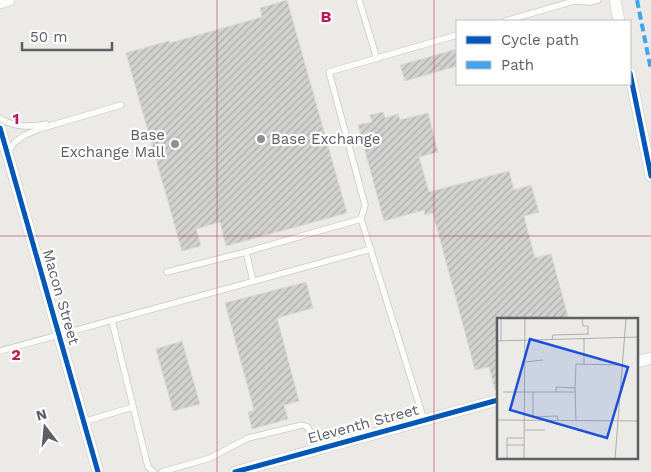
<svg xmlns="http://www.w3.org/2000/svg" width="651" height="472" font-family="'Work Sans',sans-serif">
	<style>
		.building { fill: url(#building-hatch); stroke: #dad9d6 }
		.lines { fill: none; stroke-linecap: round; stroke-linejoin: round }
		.lane-casing { stroke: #c8c8c8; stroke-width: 7 }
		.street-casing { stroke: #c8c8c8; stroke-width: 12 }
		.lane { stroke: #fcfcfb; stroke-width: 5.5 }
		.street { stroke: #fcfcfb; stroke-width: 11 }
		.quiet { stroke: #40a5ee; stroke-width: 4; stroke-dasharray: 8 4; stroke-linecap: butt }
		.cycleway-casing { stroke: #fff; stroke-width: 8 }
		.cycleway { stroke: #0057b8; stroke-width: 5 }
		.grid { fill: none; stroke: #c2185b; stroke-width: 1; stroke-opacity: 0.55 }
		.poi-dot { fill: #8e9091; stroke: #fff; stroke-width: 2 }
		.labels { text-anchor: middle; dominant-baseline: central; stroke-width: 4.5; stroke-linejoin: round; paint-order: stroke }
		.poi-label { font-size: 15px; fill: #5c5f63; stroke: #fff; text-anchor: end }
		.street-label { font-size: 15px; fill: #5c5f63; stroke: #fff }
		.inset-road { fill: none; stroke: #aeaeae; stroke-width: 1 }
		.view { fill: #1d4ed8; fill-opacity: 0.15; stroke: #1d4ed8; stroke-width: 2.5 }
		.inset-edge { fill: none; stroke: #5c5f63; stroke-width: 2.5 }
		.grid-label { font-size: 16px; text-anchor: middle; font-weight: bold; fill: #c2185b; stroke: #fff; stroke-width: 4.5; stroke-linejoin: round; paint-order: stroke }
	</style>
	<defs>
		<pattern id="building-hatch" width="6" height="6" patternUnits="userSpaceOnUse" patternTransform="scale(1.25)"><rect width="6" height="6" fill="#d1d1cf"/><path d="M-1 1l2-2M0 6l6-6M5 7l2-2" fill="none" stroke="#adadac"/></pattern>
	</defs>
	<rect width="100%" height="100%" fill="#ebeae6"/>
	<path class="building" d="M287,0L347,213L226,246L220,222L196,229L201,246L182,251L126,53L169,41L170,43L262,17L260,8Z
		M457,49V66L405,81L400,65Z
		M383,112L385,118L398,114L400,120L428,113L438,152L419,157L429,192L509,171L514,190L531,185L539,212L524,216L535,258L551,254L569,320H498V390H495L489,367L475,370L433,213L425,215L424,210L384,221L358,125L372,122L370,115Z
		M306,282L313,308L277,318L299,401L284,405L288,419L252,429L248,412L254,410L225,303Z
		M182,341L200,404L173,411L156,349Z"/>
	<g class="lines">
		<g class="lane-casing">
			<path id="lane" d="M359,0L377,59
				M505,21L574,1L590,2L598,0
				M0,118C15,128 29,127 46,124
				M7,153L15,142L25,135L39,129L121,105
				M361,219L424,420
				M167,272L246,252
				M253,281L246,252L361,219L365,205L329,72L457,35
				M112,321L148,467L154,472
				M0,351L371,249
				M83,422L133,407
				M162,472L210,458L248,438L302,425L308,427L316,450"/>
		</g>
		<g class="street-casing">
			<path id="street" d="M615,0L619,21
				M0,3L9,0
				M630,73L651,176
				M0,128L98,472
				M637,362L651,358
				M235,472L498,400"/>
		</g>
		<use href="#lane" class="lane"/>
		<use href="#street" class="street"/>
		<path class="quiet" d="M637,0L651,70"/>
		<g class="cycleway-casing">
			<path id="cycleway" d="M630,73L651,176
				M0,128L98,472
				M235,472L498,400"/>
		</g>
		<use href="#cycleway" class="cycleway"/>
	</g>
	<path class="grid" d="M217,0V472M434,0V472M0,236H651"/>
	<g class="poi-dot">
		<circle cx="261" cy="139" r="5"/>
		<circle cx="175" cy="144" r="5"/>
	</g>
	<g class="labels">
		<g class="poi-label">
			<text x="165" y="135">Base<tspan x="165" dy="17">Exchange Mall</tspan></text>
			<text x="271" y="139" text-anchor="start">Base Exchange</text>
		</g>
		<g class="street-label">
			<text transform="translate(61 297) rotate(74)">Macon Street</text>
			<text transform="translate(363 424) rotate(-15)">Eleventh Street</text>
		</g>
	</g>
	<g transform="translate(497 318)">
		<rect width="141" height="141" fill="#ebeae6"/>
		<path class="inset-road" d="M85,0L86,8H91V17M87,20V46M55,21L56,17L91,16M0,23L142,19M4,23V0M28,44L46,42M78,70L79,103M6,74H78M36,74V99L60,98L61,102M59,74V69L78,70L79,46L125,47M0,102L142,103M27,112H48M10,127H27M10,141V120H27M27,141L28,0M118,141L129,0"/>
		<path class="view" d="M33,21L131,49L110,120L13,92Z"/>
		<rect width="141" height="141" class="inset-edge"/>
	</g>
	<g class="grid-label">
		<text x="326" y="22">B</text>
		<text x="16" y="124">1</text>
		<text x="16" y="360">2</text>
	</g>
	<rect x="456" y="20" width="175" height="65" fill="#ffffff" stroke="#bebfc1"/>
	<rect x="466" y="36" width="25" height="8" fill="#0057b8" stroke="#bebfc1"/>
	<text x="501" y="45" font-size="15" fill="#5c5f63">Cycle path</text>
	<rect x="466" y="61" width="25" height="8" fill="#40a5ee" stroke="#bebfc1"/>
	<text x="501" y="70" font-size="15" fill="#5c5f63">Path</text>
	<g transform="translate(45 427) rotate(344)" stroke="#ffffff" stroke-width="4" paint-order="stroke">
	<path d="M0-4L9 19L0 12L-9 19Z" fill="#5c5f63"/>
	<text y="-8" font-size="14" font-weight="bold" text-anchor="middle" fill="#5c5f63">N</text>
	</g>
	<path d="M22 42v8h90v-8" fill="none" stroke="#5c5f63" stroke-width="2.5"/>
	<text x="30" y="42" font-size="15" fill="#5c5f63" stroke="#ffffff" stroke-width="4" paint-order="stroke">50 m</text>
</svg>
